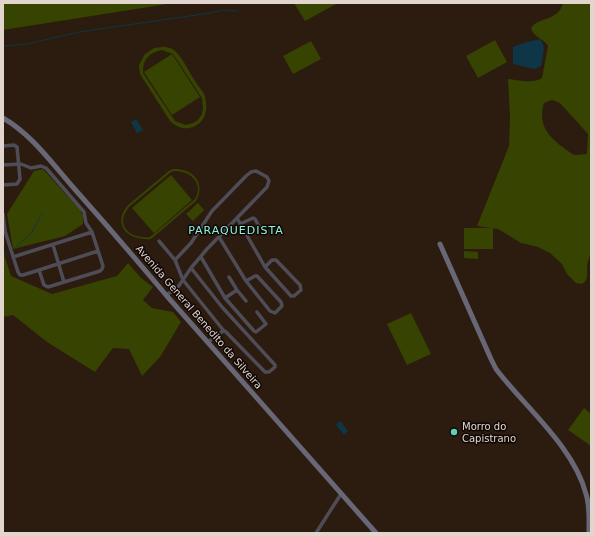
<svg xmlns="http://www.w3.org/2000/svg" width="594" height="536" font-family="'DejaVu Sans',sans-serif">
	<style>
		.green { fill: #374300; fill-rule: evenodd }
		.water { fill: #0f3646 }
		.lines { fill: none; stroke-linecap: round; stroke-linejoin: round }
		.stream { stroke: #0f3646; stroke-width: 1 }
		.street { stroke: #4e4d57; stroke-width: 3.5 }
		.secondary { stroke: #676776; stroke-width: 5 }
		.poi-dot { fill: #5dceb9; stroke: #0f0704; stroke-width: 1.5 }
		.labels { text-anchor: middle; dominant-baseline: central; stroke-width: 3; stroke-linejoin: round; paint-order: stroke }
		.street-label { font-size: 10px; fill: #e1d5cd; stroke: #0f0704 }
		.poi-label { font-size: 10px; fill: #e1d5cd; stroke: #0f0704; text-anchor: start }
		.neighbourhood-label { font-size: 11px; letter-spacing: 1px; fill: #8df2dd; stroke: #0f0704 }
	</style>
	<rect width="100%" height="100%" fill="#2c1b0f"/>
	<path class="green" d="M3,3H174L3,30Z
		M294,3H338L305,21Z
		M563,3H591V253C589,257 588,262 587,266C587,274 589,279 582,284L576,283L567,274L562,264L550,253L538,247L521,243L498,229L477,226L509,146L510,117L508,79C517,80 534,84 542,78L548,46C543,38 533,37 531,28C539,16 558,22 563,3ZM552,100L560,103L588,134L587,154L574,155C555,142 536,130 544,103Z
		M495,40L507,62L478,78L466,56Z
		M311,41L321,59L293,74L283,56Z
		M162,47C167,47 173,48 176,52C184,60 189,72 195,81C198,86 203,91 205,96C205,97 206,102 206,103C209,125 186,137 170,121L140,74L139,65L145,54L154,48ZM162,50L173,54L202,98L203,108L202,114L198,120L193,123L186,125L175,121L143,73C142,60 150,52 162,50Z
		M172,54L200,97L172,115L144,72Z
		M43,169L80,210L83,216V224L65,236L13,249L7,214L34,171Z
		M174,169C193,169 206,182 196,201L151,239C129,241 111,226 128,205L170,170ZM174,171C191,171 204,183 195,199L150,237C130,239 114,225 129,207L171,172Z
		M171,175L192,200L154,233L132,208Z
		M198,203L204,210L193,221L186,214Z
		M464,228H493V249H464Z
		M3,251L11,276L52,294L117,276L128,263L141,278L153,287L143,300L152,308L173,312L181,322L160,357L142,376L129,349L113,348L95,372L47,342L13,315L3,317Z
		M464,251L478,252V259L464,258Z
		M411,313L431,354L407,365L387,324Z
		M584,408L591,414V446L568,430Z"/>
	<path class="water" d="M540,39C547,45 542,58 541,66L534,69L513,64V47L527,42Z
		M136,119L143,130L137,133L131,122Z
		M340,421L348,431L344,435L336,425Z"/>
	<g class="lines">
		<path class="stream" d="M3,46L27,44L79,32L210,13L223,10L238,11
			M16,247L32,232L41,215
			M3,255L7,253"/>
		<path class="street" d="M3,146L14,145L17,147L20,179L17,184L3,185
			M3,165L21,164L31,168L41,166L46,168L84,212L86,223L92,232L103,266L102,269L100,271L48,287L44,285L39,270
			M3,214L5,231L18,272L20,275H23L39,270L98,251
			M237,218L265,267L291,296H294L301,290L300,285L276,260H272L265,267
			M240,224L253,218L255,219L260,228
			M219,237L246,281L270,311L275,313L282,306L281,302L257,276H255L246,281
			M159,241L175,260L183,280L224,331
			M53,245L64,282
			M13,257L92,232
			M201,257L225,298L254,331L256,332L266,324L257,312
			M191,268L222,307L275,365V367L269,372H265L225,331H223L208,342
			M229,277L237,290L246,301
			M166,295L174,290L178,287L191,268L207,249L267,187L269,181L267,177L256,171L251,172L246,176L212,211L191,243L175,260
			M225,298L237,290
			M316,533L341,494"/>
		<path class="secondary" d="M3,118C31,134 51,162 72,186C104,222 135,258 166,295L376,533
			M440,244L491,359L496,369C525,407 574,447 586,494C590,506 589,520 589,533"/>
	</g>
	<circle class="poi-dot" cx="454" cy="432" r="4"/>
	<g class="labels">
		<g class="street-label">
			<text transform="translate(199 317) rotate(49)">Avenida General Benedito da Silveira</text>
		</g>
		<g class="poi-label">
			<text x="462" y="426">Morro do<tspan x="462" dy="12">Capistrano</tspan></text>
		</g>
		<g class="neighbourhood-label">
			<text x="236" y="230">PARAQUEDISTA</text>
		</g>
	</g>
	<rect width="594" height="536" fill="none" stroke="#e1d5cd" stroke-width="8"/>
</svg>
